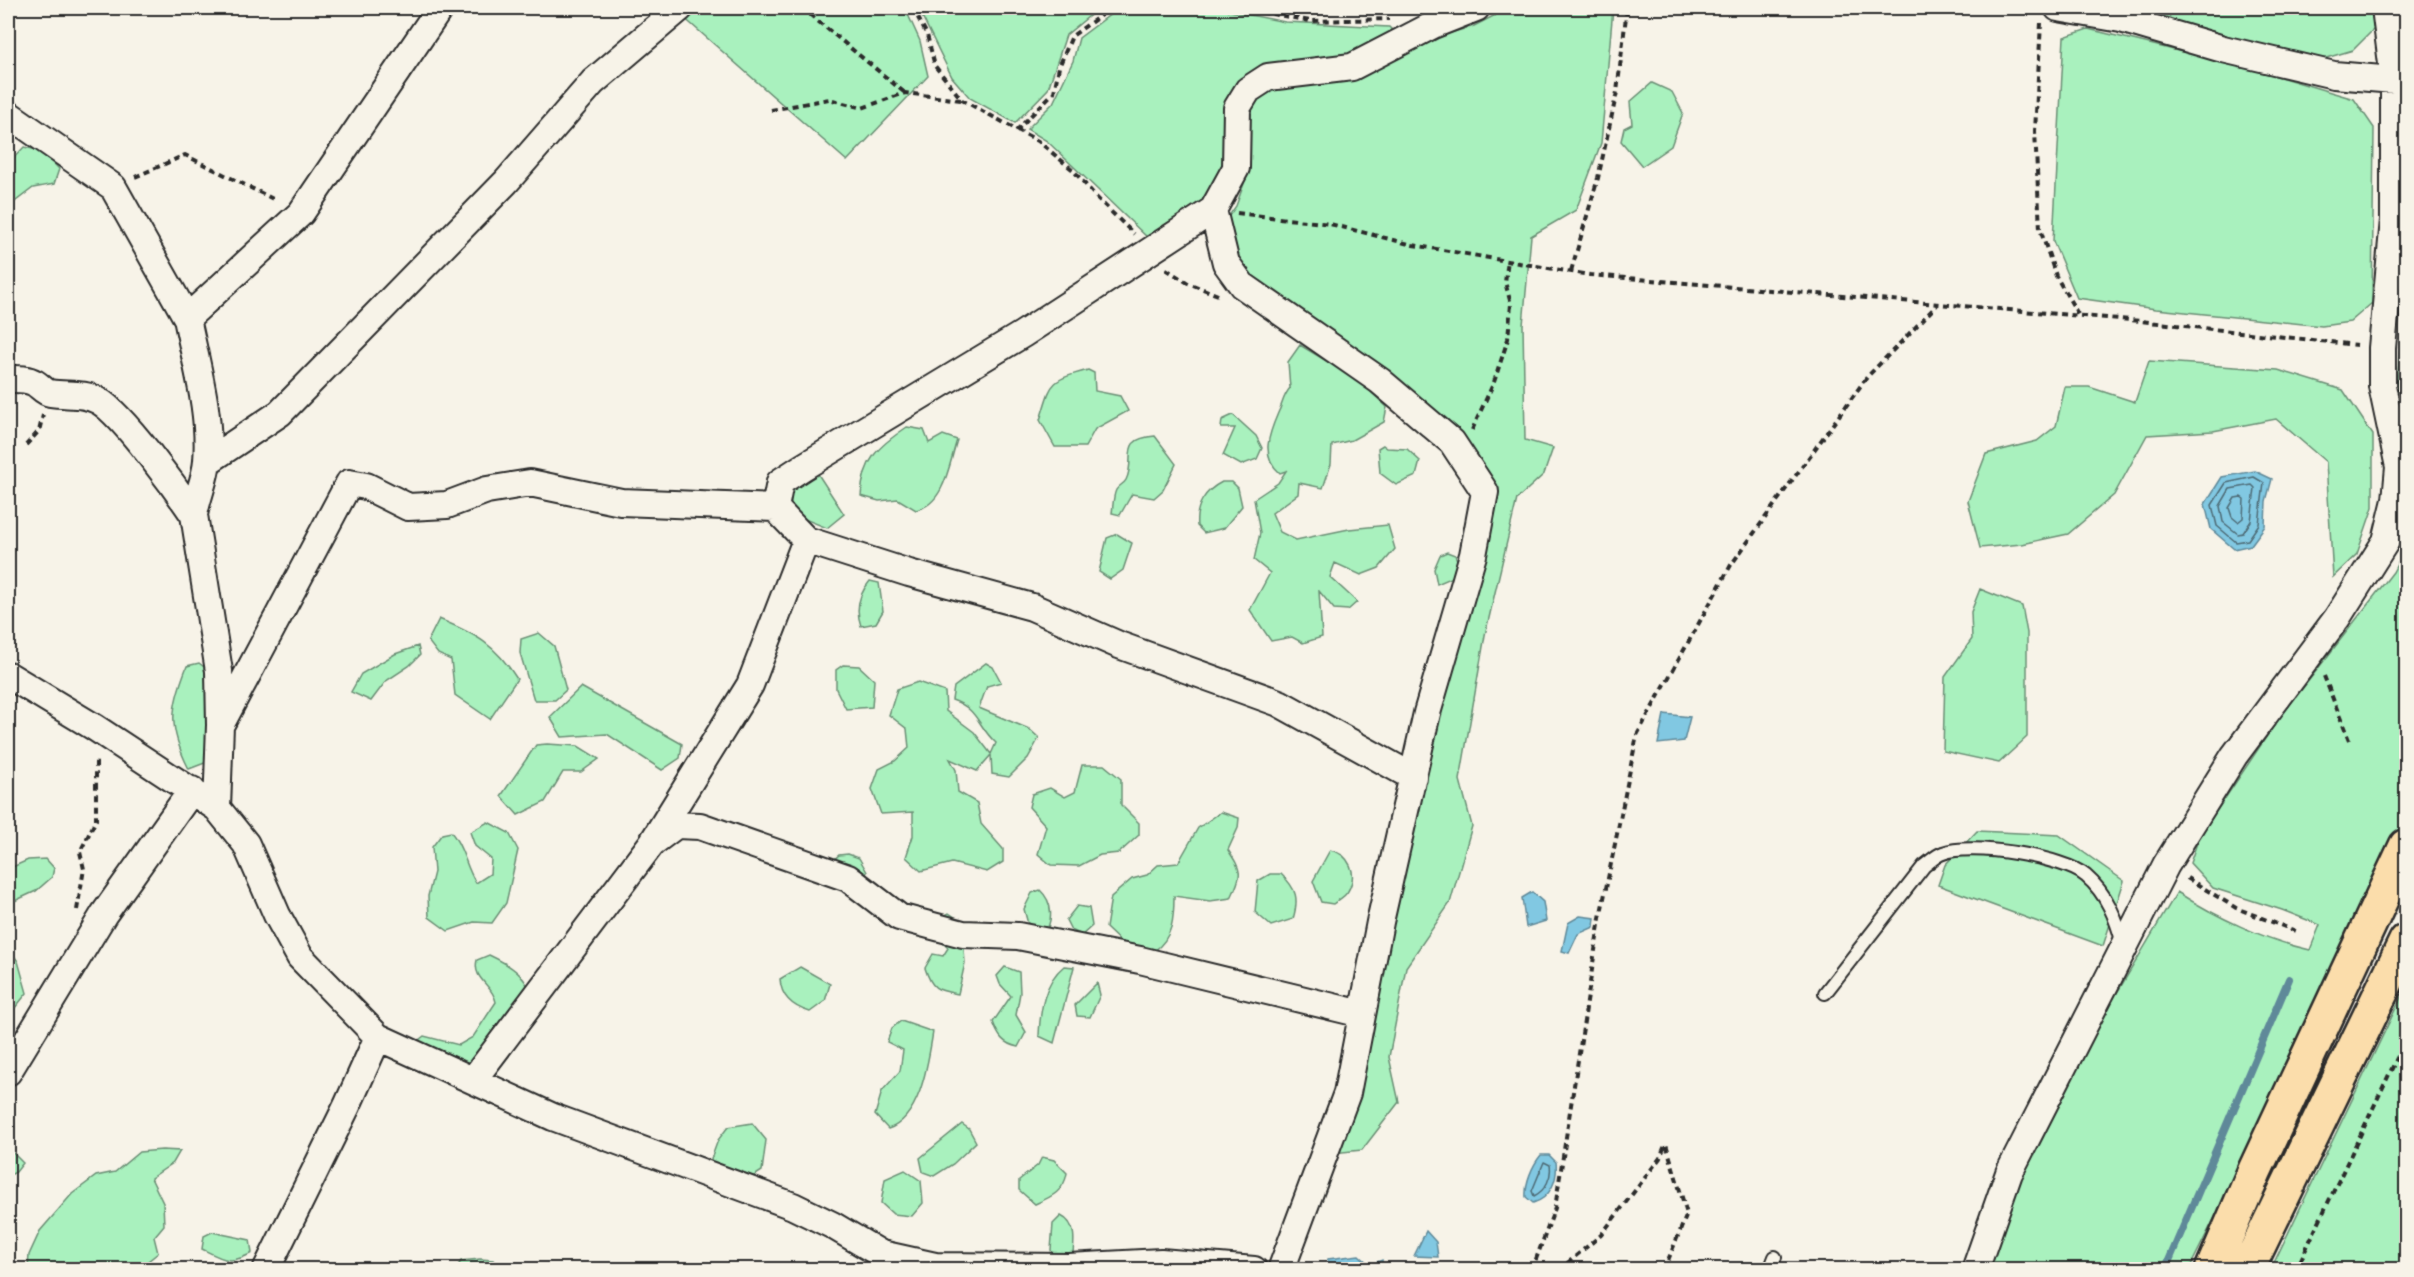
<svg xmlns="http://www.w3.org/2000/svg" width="2414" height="1277" font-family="Mali,sans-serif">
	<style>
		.green { fill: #a9f1be; stroke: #6a8e74; stroke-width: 1.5 }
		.water { fill: #81c8e2; stroke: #5f8999; stroke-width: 1.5 }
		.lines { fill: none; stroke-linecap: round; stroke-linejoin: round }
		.shore { stroke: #4d6a74; stroke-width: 1.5 }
		.stream { stroke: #5f8999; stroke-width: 8 }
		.service-casing { stroke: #2b2b2b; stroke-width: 16 }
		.minor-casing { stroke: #2b2b2b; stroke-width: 30 }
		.trunk-casing { stroke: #2b2b2b; stroke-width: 38 }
		.path { stroke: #2b2b2b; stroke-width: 4; stroke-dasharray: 6 4.5; stroke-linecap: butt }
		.service { stroke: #f7f3e8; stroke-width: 12 }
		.minor { stroke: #f7f3e8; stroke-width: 26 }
		.trunk { stroke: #fbddab; stroke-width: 33 }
	</style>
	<rect width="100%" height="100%" fill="#f7f3e8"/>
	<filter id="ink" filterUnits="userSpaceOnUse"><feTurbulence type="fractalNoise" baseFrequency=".0167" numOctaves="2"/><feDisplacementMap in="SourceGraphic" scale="12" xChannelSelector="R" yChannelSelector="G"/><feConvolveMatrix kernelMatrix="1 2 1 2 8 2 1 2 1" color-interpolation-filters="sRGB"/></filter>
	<g filter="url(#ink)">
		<path class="green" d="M689,8H905L920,41L928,76L847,161L682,16Z
			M918,8H1099L1066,35L1048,89L1015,123L970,98L952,77Z
			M1119,8H1215L1285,22L1389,27L1395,33L1344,59L1239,87L1226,171L1212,197L1149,239L1047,141L1027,129L1053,103L1073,61L1079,38Z
			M1295,8H1432L1357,11Z
			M1509,8H1613L1601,143L1576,210L1531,236L1523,325L1525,440L1553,448L1544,474L1517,499L1485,635L1460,780L1472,826L1450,903L1406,967L1389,1057L1399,1102L1362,1150L1333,1153L1369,1048L1386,931L1495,498L1322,333L1234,262L1226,220L1236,206L1250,167L1248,104L1259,89L1474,26Z
			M2130,8H2371L2374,29L2353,50L2316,61Z
			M2088,29L2256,70L2354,99L2374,128L2372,303L2350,322L2322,326L2156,309L2077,298L2053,241L2064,37Z
			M1652,83L1672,92L1683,113L1671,146L1642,166L1621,141L1624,128L1632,124L1630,102Z
			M24,147L42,151L59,169L54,184L33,188L8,207V164Z
			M1300,345L1358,380L1387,407L1384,422L1352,440L1332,445L1331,464L1323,488L1299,483L1298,494L1272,513L1280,532L1296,540L1349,529L1388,525L1395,549L1379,568L1361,575L1335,563L1330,577L1357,602L1348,610L1334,609L1319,591L1322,637L1303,643L1292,637L1271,641L1250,610L1270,573L1254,560L1260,533L1254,499L1278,483L1286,471L1280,473C1260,456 1269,434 1278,413C1283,403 1283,396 1290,388L1288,362Z
			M2406,348V410L2396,393L2400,351Z
			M2149,361L2278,370L2343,390L2373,435V507L2357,554L2333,577L2326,462L2276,419L2213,431L2147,435L2114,495L2068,534L2022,544L1980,548L1968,501L1986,454L2037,441L2056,426L2065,387H2089L2135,402Z
			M1088,370L1094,373L1095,391L1120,396L1128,411L1095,429L1085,447H1055L1040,420C1052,382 1048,381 1088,370Z
			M1233,415L1256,436L1262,448L1257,459L1241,465L1223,455L1235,428H1221L1222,420Z
			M907,427L924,430L929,443L943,435L957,440C949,464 945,504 916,510L898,499L879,501L861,496C863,459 879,446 907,427Z
			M1155,436L1176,464L1163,490L1154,498L1132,494L1120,515L1112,513C1113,507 1113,496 1116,490C1118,486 1124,484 1126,480C1137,458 1117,439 1155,436Z
			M1383,445L1387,448L1407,449L1420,461L1416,476L1396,485L1380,473L1378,448Z
			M814,468L844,514L827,528L802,518L785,495Z
			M1222,482H1232L1238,488L1242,506L1224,528L1204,533L1197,526C1195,507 1204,491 1222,482Z
			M1117,534L1132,543L1123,570L1110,579L1099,572L1107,538Z
			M2406,547V816L2281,1085L2189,1269L1988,1270L2013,1184L2080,1055L2177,892C2216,917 2265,940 2310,950L2320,925L2282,910L2213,888L2190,863L2199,837L2275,724L2393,572Z
			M1447,552L1455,555L1460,567L1451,578L1437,584L1434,569L1440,555Z
			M870,581L879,583L883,611L876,623L861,626C855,609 858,595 870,581Z
			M1980,589L2022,606L2027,633V737L1999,763L1943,751L1945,677L1972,639L1971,612Z
			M439,619C476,634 496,645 517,679L490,719L455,695L451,660L438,654L428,641Z
			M539,633L554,646L566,690L555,700H534L520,653L521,639Z
			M418,646L420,655L409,666L386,681L371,701L351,692L361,674L395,654Z
			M199,663L204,667L206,679L210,761L189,769C168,727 170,709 187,666Z
			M986,663L993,667L1001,682L987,686L979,708L1029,729L1039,738L1028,758L1009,777L992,774L991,755L977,771L950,759L956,770L958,792L977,803L981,824L1003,849V862L987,872L952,863L921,871L906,857L913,836V812L881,814L872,789L879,769L895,761L909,748L907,729L889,715L897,689L918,682L945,692L946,711L974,732L991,754L996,743C977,726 979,709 952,700L954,687Z
			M843,665L859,666L874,680L872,707L846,709L836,689V670Z
			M581,687L682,744L680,758L662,770L607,734L562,737L550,717Z
			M547,744L578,746L599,759L581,772H563L545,802L518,815L501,796L536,745Z
			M1082,765H1104L1121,779V805L1139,823V835L1119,853L1100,855L1079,866L1051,865L1038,854L1046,826L1029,807L1032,794L1050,788L1065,797L1075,792Z
			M1221,812L1239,818L1238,828L1228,850C1242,871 1243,874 1231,898L1210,901L1174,896C1174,918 1173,938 1154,951L1125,946L1106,928L1111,897L1132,879L1147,875L1158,865L1178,863L1198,828Z
			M488,822L509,833L518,850L506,903L492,923L474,922L448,931L429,917L428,896L434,872L432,847L442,834L451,832C464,847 465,866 476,883L490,874L491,859L475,846L470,832Z
			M1977,831L2059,835L2124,881L2103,946L1938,885L1945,865Z
			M1330,850C1350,854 1358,874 1348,891C1346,896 1338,900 1333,904L1321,902L1313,881Z
			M848,854L859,858L867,872L860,887L831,862L839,855Z
			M46,859L54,868L52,877L36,891L8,904V869L28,860Z
			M1270,874H1281C1297,889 1299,899 1293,919L1271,926L1255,912L1258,881Z
			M1040,890C1053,902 1054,922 1043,935L1028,924L1024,909L1032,893Z
			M1077,906L1089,908L1092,926L1082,935L1071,930L1066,920Z
			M949,913L962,922L965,963L958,994C937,990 932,990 925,968L933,954L943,956L948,948L938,938L933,921Z
			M8,948L18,961L27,993L10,1014L8,1012Z
			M489,955C517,968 526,977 537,1005L474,1066L415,1043L424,1036L459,1045L473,1037L496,1002C493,984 472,980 477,960Z
			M1064,966L1074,967L1054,1043L1039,1036C1040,1011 1044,982 1064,966Z
			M800,967L830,984L825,1001L810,1012C793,1007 781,997 780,979Z
			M1005,967L1019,972L1020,993L1016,1015L1026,1032L1018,1047C1003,1044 998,1036 993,1022L1011,996L1000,984L997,976Z
			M1097,983L1100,995L1090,1017L1077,1016L1075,1005Z
			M2406,987V1269H2271Z
			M901,1021L933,1032C928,1062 921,1118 888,1129L875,1115L882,1091L900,1071L903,1050L887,1042L892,1028Z
			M752,1123L766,1140L762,1171L745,1182L716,1171L710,1162L718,1140L728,1127Z
			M962,1124L969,1129L976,1142L953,1164L934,1176L923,1172L920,1158Z
			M8,1148L23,1163L16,1172L8,1176Z
			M162,1150L180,1151L173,1163L151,1178L163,1203L164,1225L154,1237L158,1253L138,1269L119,1267L105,1270L28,1269L29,1255L40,1231L72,1194L96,1176L115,1172L139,1152Z
			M1042,1157L1054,1160L1067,1173C1064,1192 1051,1197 1035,1204L1019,1190V1180L1038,1165Z
			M905,1170L921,1181L923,1203L912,1216L893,1214L881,1203L885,1179Z
			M1061,1216C1078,1224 1074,1245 1072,1260L1055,1263L1051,1250L1053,1224Z
			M212,1232L250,1240L252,1253C230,1265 224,1260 202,1249L204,1236Z
			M480,1259L493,1260L500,1269H456L461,1261Z"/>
		<path class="water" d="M2255,471L2272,479L2266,501L2265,526L2251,545L2234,549L2211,529L2205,504L2222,477Z
			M1664,714L1690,717L1684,741L1658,744Z
			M1532,892L1543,902L1546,921L1526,927L1522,898Z
			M1580,916L1595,918L1594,927L1578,934L1569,953L1562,951L1568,923Z
			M1541,1155H1549L1556,1162C1558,1179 1551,1198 1533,1203L1526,1197C1525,1183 1532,1166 1541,1155Z
			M1426,1231L1436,1242L1438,1257L1414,1256Z
			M1359,1255L1370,1265L1382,1260L1383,1269H1325L1328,1259Z"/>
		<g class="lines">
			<path class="shore" d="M2254,477L2264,483L2259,524L2248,540L2236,542L2217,526L2212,505L2226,483Z
				M2252,485L2255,488L2251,521L2243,533L2238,534L2223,522L2220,506L2230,489Z
				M2241,497L2244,499L2243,518L2238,522L2232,517L2229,508L2235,498Z
				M1544,1162L1550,1165C1552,1177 1546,1190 1534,1196L1532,1191Z"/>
			<path class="stream" d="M2165,1270L2289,979"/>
			<g class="service-casing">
				<path id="service" d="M1825,993L1924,866C1930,862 1936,855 1943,853C1970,842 2065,857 2086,876C2107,894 2116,918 2123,944
					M1770,1270L1775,1257"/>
			</g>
			<g class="minor-casing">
				<path id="minor" d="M2058,8L2121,19L2223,49L2334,75L2394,80
					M8,114L113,187L187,318
					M1213,210L1226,263L1242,285L1380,381L1452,442L1485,492L1473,555L1427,713L1380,922L1347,1093L1281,1270
					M8,379C17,379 26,378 35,383C40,386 44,392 50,393C67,396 83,392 99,401C123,415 177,490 194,515
					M207,462L280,413L506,182L593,82L680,8
					M8,675L94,727L217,808L246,844L277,915L300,957L378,1037L553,1117L793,1206L832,1225L881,1254L883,1270
					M222,722L349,483L366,486L408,507L447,505L487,490L530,483L621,502L775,508
					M1413,777L1279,703L1119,645L1032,607L909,573L806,540L775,508L780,482L803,467L1023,334L1213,210L1236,168L1237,108L1248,90L1268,77L1352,67L1433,25L1476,8
					M217,808L220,725L219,671L194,515C197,497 206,477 207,461C211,413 196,364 187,318L301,213L440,8
					M652,843L676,825L700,826L848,878L899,917L963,934L1018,936L1140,960L1362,1014
					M8,1072L104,914L192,790
					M473,1080L652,843L750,685L806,540
					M881,1254L935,1266L1069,1267L1161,1262L1254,1270
					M266,1270L347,1106L378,1037
					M1975,1270L2009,1173L2166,865L2234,756L2337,618L2386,541L2396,500L2399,467L2382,386V348L2394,220V80L2385,8"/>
			</g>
			<g class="trunk-casing">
				<path id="trunk" d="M2212,1270L2255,1170L2406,846
					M2247,1270L2406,941"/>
			</g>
			<path class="path" d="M802,8L905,93
				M913,8L927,35L935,66L962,100L1038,141L1073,170L1097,198L1134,234
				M1241,8L1310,21L1389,19
				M2041,23L2035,131L2040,229L2056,276L2079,316
				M771,110L829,99L862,108L905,93L961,100
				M1016,131L1054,92L1059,67L1072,36L1111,8
				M135,177L185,155L277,201
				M1237,213L1330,224L1413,245L1590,275L2131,320L2357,345
				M1166,269L1188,283L1218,295
				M1571,271L1598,178L1617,92L1627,8
				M1472,430L1494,382L1508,339L1511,304L1505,282L1508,260
				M26,445L39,431L43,415
				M2324,676L2349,740
				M2187,878L2236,908L2298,932
				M77,910L84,869L80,852L96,820V758
				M1532,1270L1555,1208L1600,918L1637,735L1731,565L1867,377L1937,305
				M1559,1270L1601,1235L1660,1158L1666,1143
				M1664,1270L1687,1214L1666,1144
				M2296,1270L2406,1039"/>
			<use href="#service" class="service"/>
			<use href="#minor" class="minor"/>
			<use href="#trunk" class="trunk"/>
		</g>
	</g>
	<rect width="2414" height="1277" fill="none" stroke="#f7f3e8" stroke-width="30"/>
	<rect x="15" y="15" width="2384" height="1247" fill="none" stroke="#2b2b2b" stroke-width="2" filter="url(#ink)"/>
</svg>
